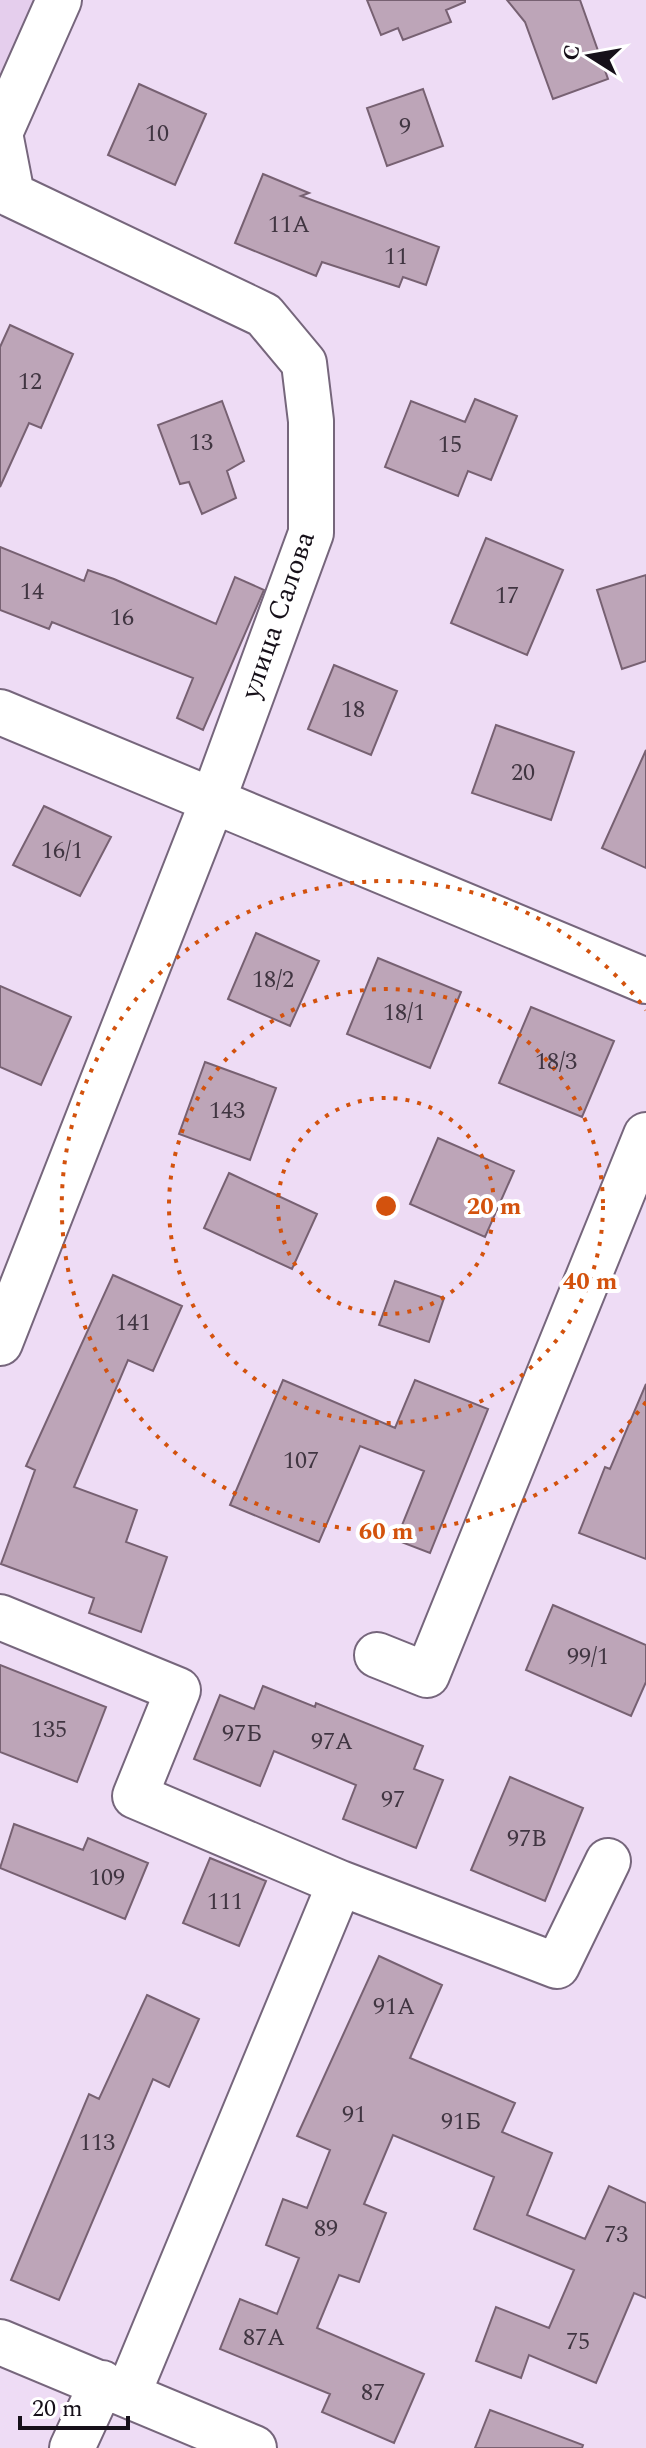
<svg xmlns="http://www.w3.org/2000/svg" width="646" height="2448" font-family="Spectral,serif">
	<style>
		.built { fill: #e5ceed }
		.building { fill: #bda5b8; stroke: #776172; stroke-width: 2 }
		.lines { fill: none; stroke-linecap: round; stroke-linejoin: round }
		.minor-casing { stroke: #76667c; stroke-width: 48 }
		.minor { stroke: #fff; stroke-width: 44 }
		.ring { fill: none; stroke: #d3520d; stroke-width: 4; stroke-dasharray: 4 8 }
		.labels { text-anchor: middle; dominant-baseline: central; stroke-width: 8; stroke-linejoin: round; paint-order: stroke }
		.number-label { font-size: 24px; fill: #403541 }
		.street-label { font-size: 28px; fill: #161019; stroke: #fff }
		.centre { fill: #d3520d; stroke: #fff; stroke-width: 4 }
		.ring-label { font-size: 24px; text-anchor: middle; font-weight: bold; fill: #d3520d; stroke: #fff; stroke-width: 8; stroke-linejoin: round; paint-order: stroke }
	</style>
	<rect width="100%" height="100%" fill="#eedcf5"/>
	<path class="built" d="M0,0H40L0,107Z"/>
	<path class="building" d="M367,0H465V2L446,10L451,22L403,40L398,28L381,35Z
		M507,0H580L608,79L553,99L525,22Z
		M139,84L206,114L175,185L108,155Z
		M423,89L443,146L387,166L367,108Z
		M263,174L309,193L301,196L439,247L426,285L403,277L399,287L322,262L316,276L235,243Z
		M10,325L73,354L41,428L29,423L0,487V347Z
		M475,399L517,416L491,480L468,471L458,496L385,467L411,401L465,422Z
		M222,401L244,461L227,471L236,498L202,514L189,482L180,484L158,425Z
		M486,538L563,570L527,655L451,623Z
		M0,547L84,581L88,570L114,579L216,624L235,577L264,590L203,730L177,718L193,678L52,622L49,629L0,610Z
		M646,575V661L622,669L597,590Z
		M334,665L397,691L371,755L308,729Z
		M496,725L574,752L551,820L472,793Z
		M646,750V868L602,848Z
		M44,806L111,837L80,896L13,865Z
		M256,933L319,961L290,1026L228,999Z
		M378,958L461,992L430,1068L347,1034Z
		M0,986L71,1017L41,1085L0,1067Z
		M531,1007L614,1041L582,1117L499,1083Z
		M205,1062L276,1088L250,1160L179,1134Z
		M438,1138L514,1171L485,1237L410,1204Z
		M229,1173L317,1214L292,1269L204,1228Z
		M113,1275L182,1306L153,1371L128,1360L74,1487L137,1510L126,1542L167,1557L141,1632L89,1613L94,1598L1,1564L35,1470L26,1466Z
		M395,1281L444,1298L429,1342L379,1325Z
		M283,1380L395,1428L415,1380L488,1409L430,1553L396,1540L424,1471L360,1446L319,1542L230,1505Z
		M646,1384V1559L579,1533L605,1467L610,1469Z
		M553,1605L646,1645V1682L631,1716L526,1670Z
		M0,1665L106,1707L77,1782L0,1752Z
		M263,1686L315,1707L316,1703L423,1746L414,1769L443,1780L416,1848L343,1819L356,1785L274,1751L260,1786L194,1759L220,1695L254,1709Z
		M510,1777L583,1808L545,1901L471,1870Z
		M14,1824L83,1850L88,1838L148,1863L125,1919L0,1868Z
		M210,1858L266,1881L239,1946L183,1923Z
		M379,1956L442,1985L410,2058L515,2103L502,2132L552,2153L527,2215L585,2239L609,2186L646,2203V2298L634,2293L596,2383L529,2355L521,2378L476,2361L496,2307L549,2328L574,2270L474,2229L494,2177L393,2135L364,2204L386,2213L359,2282L339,2275L317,2328L424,2374L394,2443L322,2412L330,2394L220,2349L240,2299L277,2314L299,2258L266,2245L283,2199L307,2208L330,2150L297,2136Z
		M147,1995L199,2019L169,2087L153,2079L59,2300L11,2280L89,2094L99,2099Z
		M490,2410L583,2445L582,2448H475Z"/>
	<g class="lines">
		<g class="minor-casing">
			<path id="minor" d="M0,712L646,981
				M0,1343L213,800L311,533V421L304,363L264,315L12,195L0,133L59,0
				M0,1617L178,1690L135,1796L340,1883
				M377,1655L427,1675L646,1135
				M0,2342L254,2448
				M128,2394L340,1883L557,1966L608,1861
				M72,2448L102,2383"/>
		</g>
		<use href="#minor" class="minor"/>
	</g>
	<g class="ring">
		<circle cx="386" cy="1206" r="108"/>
		<circle cx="386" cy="1206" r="217"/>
		<path d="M646 1402A325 325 0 1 1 646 1010"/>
	</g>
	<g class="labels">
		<g class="number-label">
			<text x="405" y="127">9</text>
			<text x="157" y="134">10</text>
			<text x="289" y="225">11А</text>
			<text x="396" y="257">11</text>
			<text x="30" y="382">12</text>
			<text x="201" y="443">13</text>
			<text x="450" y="445">15</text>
			<text x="32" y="592">14</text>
			<text x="507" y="596">17</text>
			<text x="122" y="618">16</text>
			<text x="353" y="710">18</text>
			<text x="523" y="773">20</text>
			<text x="62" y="851">16/1</text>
			<text x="273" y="980">18/2</text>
			<text x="404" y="1013">18/1</text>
			<text x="556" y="1062">18/3</text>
			<text x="227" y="1111">143</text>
			<text x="133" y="1323">141</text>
			<text x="301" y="1461">107</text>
			<text x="588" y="1657">99/1</text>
			<text x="49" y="1730">135</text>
			<text x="242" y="1734">97Б</text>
			<text x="332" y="1742">97А</text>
			<text x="393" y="1800">97</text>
			<text x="527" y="1839">97В</text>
			<text x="107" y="1878">109</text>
			<text x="225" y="1902">111</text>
			<text x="394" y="2007">91А</text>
			<text x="354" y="2115">91</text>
			<text x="461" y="2122">91Б</text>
			<text x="97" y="2143">113</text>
			<text x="326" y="2229">89</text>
			<text x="616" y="2235">73</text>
			<text x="264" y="2338">87А</text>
			<text x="578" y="2342">75</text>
			<text x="373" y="2393">87</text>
		</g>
		<g class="street-label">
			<text transform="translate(278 615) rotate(-71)">улица Салова</text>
		</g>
	</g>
	<circle cx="386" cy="1206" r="12" class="centre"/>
	<g class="ring-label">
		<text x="494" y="1214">20 m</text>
		<text x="590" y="1289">40 m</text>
		<text x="386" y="1539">60 m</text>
	</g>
	<g transform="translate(590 56) rotate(281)" stroke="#ffffff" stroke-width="6" paint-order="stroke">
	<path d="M0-6L14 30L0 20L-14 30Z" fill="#161019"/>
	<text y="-12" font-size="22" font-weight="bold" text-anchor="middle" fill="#161019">С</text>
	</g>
	<path d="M20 2416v12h108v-12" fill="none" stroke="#161019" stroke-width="4"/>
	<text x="32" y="2416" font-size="24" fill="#161019" stroke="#ffffff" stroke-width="6" paint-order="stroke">20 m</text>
</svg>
